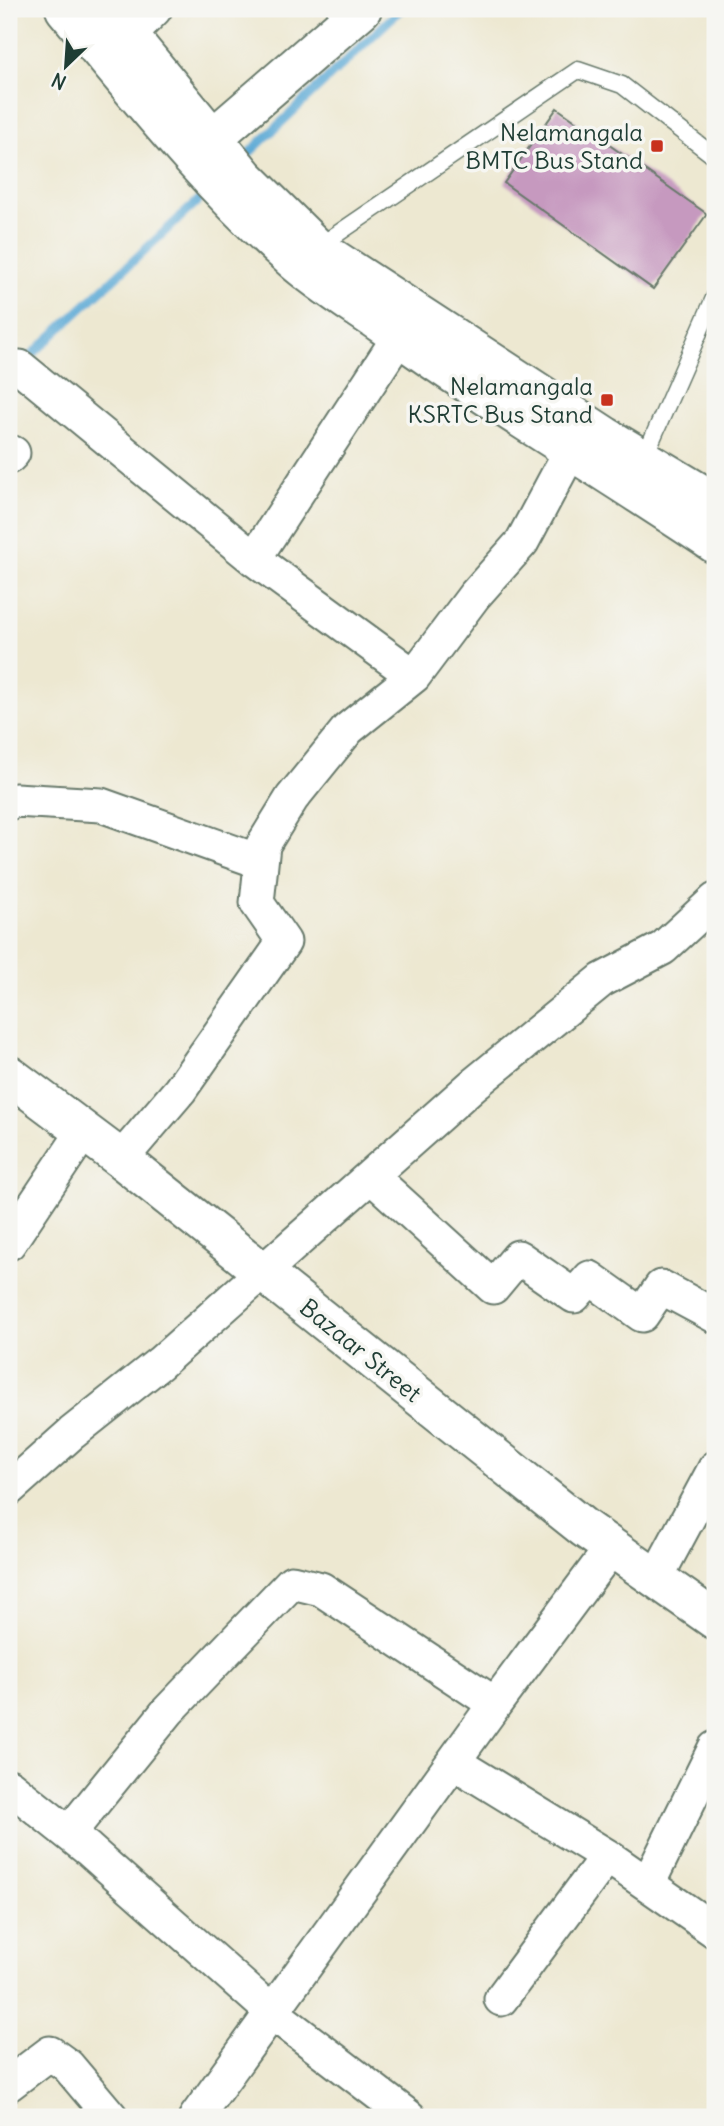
<svg xmlns="http://www.w3.org/2000/svg" width="724" height="2126" font-family="Delius,sans-serif">
	<style>
		.lines { fill: none; stroke-linecap: round; stroke-linejoin: round }
		.stream { stroke: #5daad6; stroke-width: 9 }
		.building { fill: #c699bf }
		.lane-casing { stroke: #67796b; stroke-width: 19 }
		.street-casing { stroke: #67796b; stroke-width: 37 }
		.secondary-casing { stroke: #67796b; stroke-width: 42 }
		.lane { stroke: #fff; stroke-width: 16 }
		.street { stroke: #fff; stroke-width: 33 }
		.secondary { stroke: #fff; stroke-width: 38 }
		.poi-dot { fill: #c8321e; stroke: #f6f6f2; stroke-width: 2.5 }
		.labels { text-anchor: middle; dominant-baseline: central; stroke-width: 7; stroke-linejoin: round; paint-order: stroke }
		.poi-label { font-size: 24px; fill: #1f3d34; stroke: #f6f6f2; text-anchor: end }
		.street-label { font-size: 24px; fill: #1f3d34; stroke: #f6f6f2 }
	</style>
	<rect width="100%" height="100%" fill="#f6f6f2"/>
	<filter id="ink" filterUnits="userSpaceOnUse"><feTurbulence type="fractalNoise" baseFrequency=".0143" numOctaves="2"/><feDisplacementMap in="SourceGraphic" scale="14" xChannelSelector="R" yChannelSelector="G"/><feConvolveMatrix kernelMatrix="1 2 1 2 8 2 1 2 1" color-interpolation-filters="sRGB"/></filter>
	<filter id="wash" filterUnits="userSpaceOnUse"><feTurbulence type="fractalNoise" baseFrequency=".00686" numOctaves="4" result="noise"/><feDisplacementMap in="SourceGraphic" scale="28" xChannelSelector="R" yChannelSelector="G"/><feGaussianBlur stdDeviation="1.57" result="paint"/><feColorMatrix in="noise" values="0 0 0 0 0 0 0 0 0 0 0 0 0 0 0 0 0 1.4 0 .05"/><feComposite in="paint" operator="in"/></filter>
	<g filter="url(#wash)">
		<rect width="100%" height="100%" fill="#ede8d1"/>
		<g class="lines">
			<path class="stream" d="M248,154L401,9
				M25,361L201,198"/>
		</g>
		<g id="blocks">
			<path class="building" d="M557,108L707,214L653,289L504,183Z"/>
		</g>
	</g>
	<g filter="url(#ink)">
		<use href="#blocks" fill-opacity="0" stroke="#67796b" stroke-width="2"/>
		<g class="lines">
			<g class="lane-casing">
				<path id="lane" d="M318,247L578,70L622,85L715,157
					M643,460L715,296"/>
			</g>
			<g class="street-casing">
				<path id="street" d="M129,35L155,9
					M399,337L254,559L414,676
					M20,367L254,559
					M9,457L13,453
					M9,803L15,800L101,805L261,862
					M121,1159L180,1090L284,942L257,903L263,845L292,798L348,729L414,676L474,596L522,542L571,450
					M371,1176L493,1287L518,1257L574,1296L590,1278L642,1315L661,1287L715,1316
					M9,1243L84,1131
					M9,1489L72,1433L160,1363L473,1085L602,980L663,948L715,900
					M655,1580L715,1468
					M495,1704L612,1547
					M455,1763L607,1856L715,1931
					M9,1786L88,1849L274,2014L409,2117
					M69,1833L168,1711L292,1582L321,1589L495,1704L196,2117
					M648,1884L715,1748
					M501,1999L607,1856
					M9,2084L50,2053L68,2066L111,2117"/>
			</g>
			<g class="secondary-casing">
				<path id="secondary" d="M65,9C138,96 207,184 293,260C320,284 353,304 383,325C491,403 605,470 715,544
					M107,9L245,177L317,248L605,436L715,502
					M193,155L362,9
					M9,1075L121,1159L584,1528L715,1620"/>
			</g>
			<use href="#lane" class="lane"/>
			<use href="#street" class="street"/>
			<use href="#secondary" class="secondary"/>
		</g>
	</g>
	<g class="poi-dot">
		<rect x="650" y="139" width="14" height="14" rx="3.5"/>
		<rect x="600" y="393" width="14" height="14" rx="3.5"/>
	</g>
	<g class="labels">
		<g class="poi-label">
			<text x="643" y="132">Nelamangala<tspan x="643" dy="28">BMTC Bus Stand</tspan></text>
			<text x="593" y="386">Nelamangala<tspan x="593" dy="28">KSRTC Bus Stand</tspan></text>
		</g>
		<g class="street-label">
			<text transform="translate(361 1350) rotate(39)">Bazaar Street</text>
		</g>
	</g>
	<rect width="724" height="2126" fill="none" stroke="#f6f6f2" stroke-width="35"/>
	<g transform="translate(66 66) rotate(205)" stroke="#f6f6f2" stroke-width="5" paint-order="stroke">
	<path d="M0-5L12 26L0 18L-12 26Z" fill="#1f3d34"/>
	<text y="-10" font-size="19" font-weight="bold" text-anchor="middle" fill="#1f3d34">N</text>
	</g>
</svg>
